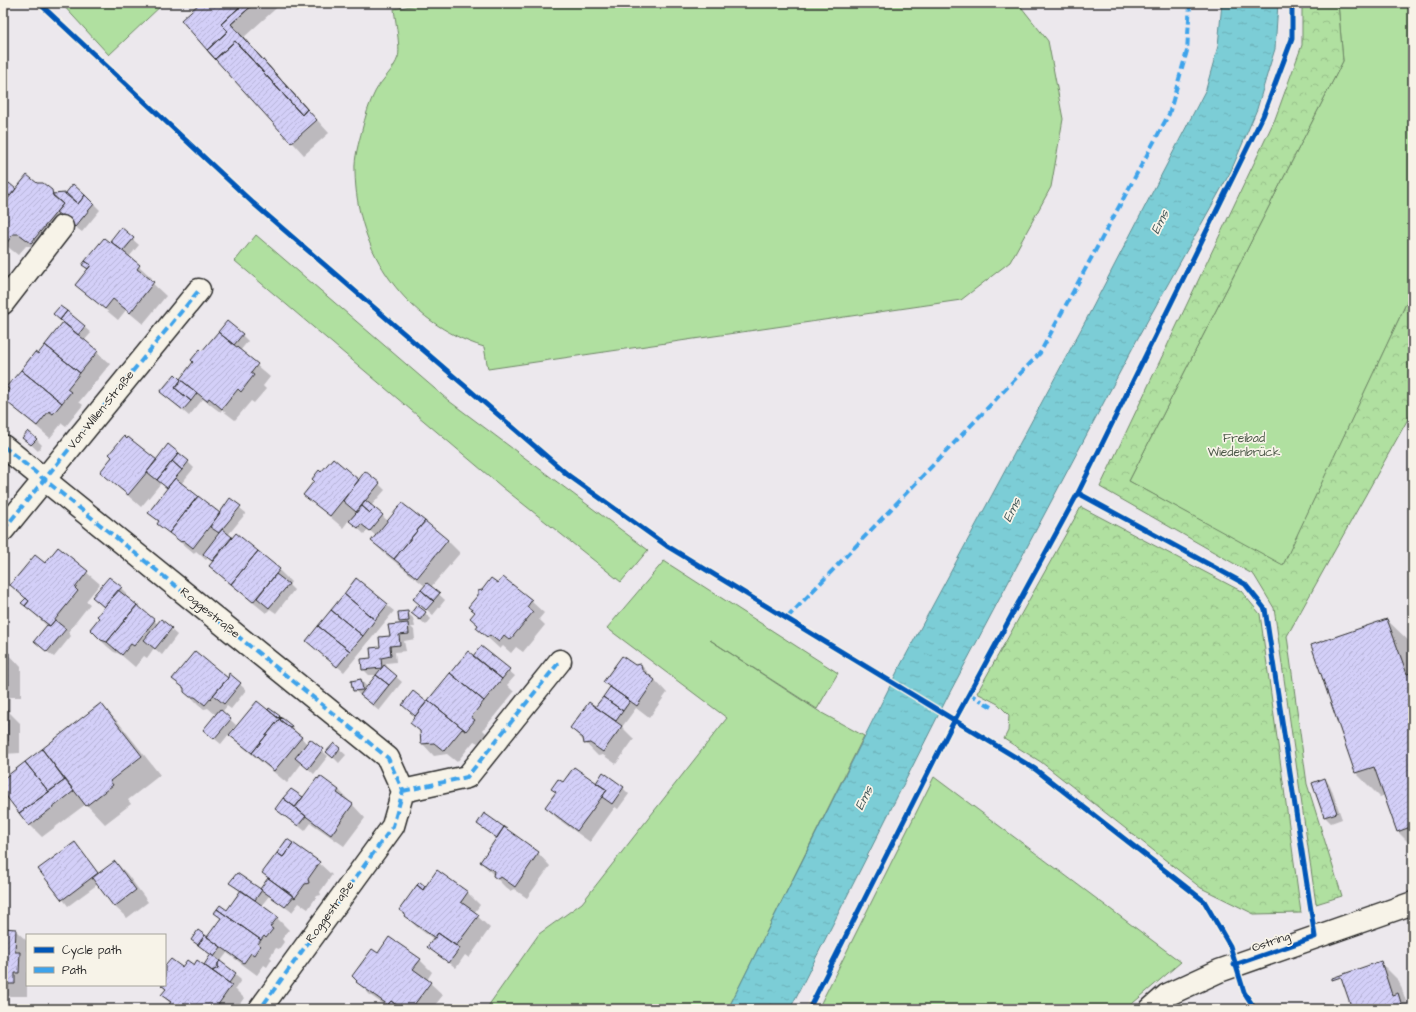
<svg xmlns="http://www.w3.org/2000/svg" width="1416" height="1012" font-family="'Architects Daughter',sans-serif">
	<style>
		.green { fill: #b0e0a0; stroke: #6e8666 }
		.forest { fill: url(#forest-crowns); stroke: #6e8666 }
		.water { fill: url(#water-ripples); stroke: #5c8c92 }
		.shadow { fill: #0003 }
		.building { fill: url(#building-hatch); stroke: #2b2b2b }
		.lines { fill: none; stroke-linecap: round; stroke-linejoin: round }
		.minor-casing { stroke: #2b2b2b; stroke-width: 25 }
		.minor { stroke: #f7f3e8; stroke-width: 22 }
		.quiet { stroke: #3ea3eb; stroke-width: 4; stroke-dasharray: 8 4; stroke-linecap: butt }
		.cycleway-casing { stroke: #f7f3e8; stroke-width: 8 }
		.cycleway { stroke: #0057b8; stroke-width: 5 }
		.labels { text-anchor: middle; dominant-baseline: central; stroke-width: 3.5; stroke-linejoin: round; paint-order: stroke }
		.street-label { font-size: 12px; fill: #2b2b2b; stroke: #f7f3e8 }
		.park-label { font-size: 12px; fill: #4c5848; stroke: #f7f3e8 }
		.water-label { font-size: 13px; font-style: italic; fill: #3f5456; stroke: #f7f3e8 }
	</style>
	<defs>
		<pattern id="forest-crowns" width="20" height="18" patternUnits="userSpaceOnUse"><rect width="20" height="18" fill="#b0e0a0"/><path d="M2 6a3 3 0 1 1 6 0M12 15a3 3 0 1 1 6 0" fill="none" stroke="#98c08a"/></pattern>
		<pattern id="water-ripples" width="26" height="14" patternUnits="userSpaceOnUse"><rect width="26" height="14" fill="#7ccdd6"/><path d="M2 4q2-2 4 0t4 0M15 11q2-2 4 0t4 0" fill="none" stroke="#6bb0b8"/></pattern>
		<pattern id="building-hatch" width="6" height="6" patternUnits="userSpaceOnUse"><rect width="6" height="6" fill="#d3cff8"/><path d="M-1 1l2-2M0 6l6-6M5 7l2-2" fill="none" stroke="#b5b2d5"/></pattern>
	</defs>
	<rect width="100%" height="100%" fill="#ece8ed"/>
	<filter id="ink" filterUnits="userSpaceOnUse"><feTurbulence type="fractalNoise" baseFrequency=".025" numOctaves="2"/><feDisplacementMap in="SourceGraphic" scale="8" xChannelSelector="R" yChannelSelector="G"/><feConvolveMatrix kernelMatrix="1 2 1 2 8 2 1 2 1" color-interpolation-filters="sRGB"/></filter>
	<g filter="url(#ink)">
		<path class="green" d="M61,3H164L109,55Z
			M428,3H1018L1048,41L1063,119L1051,187L1010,262L961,300L488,369L484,347C406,323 356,252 355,171C354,158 359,142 362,130C365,118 369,103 375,92C381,80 394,70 398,57C401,50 395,17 394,9Z
			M1338,3H1413V289L1283,566L1129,481L1343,61Z
			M256,235L449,401L648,550L621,582L502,487L235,261Z
			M664,561L838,673L817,709L710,640L820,712L864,736L728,1009H486L539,934L582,903L727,718L607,628Z
			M934,777L1181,962L1126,1009H818Z"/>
		<path class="forest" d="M1302,3H1338L1343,61L1129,481L1283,565L1413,289V410L1287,636L1307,784L1342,896L1316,904L1274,608L1254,575L1100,487L1275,119L1302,45Z
			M1081,507L1241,591L1260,614L1301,913L1254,914L1201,888L1041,762L1004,739L1008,731L1009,715L998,704L977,693Z"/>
		<path class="water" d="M1222,3H1278L1275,49L1269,68L1257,109L1231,171L1139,336L949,694L790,1009H728L898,670L1086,320L1206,89L1218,46Z"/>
		<path class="shadow" d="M202,3H282L243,38L329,133L304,155L208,49Z
			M3,124L6,127L3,131Z
			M37,184L55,194H67L94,204L100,210L82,232L70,223L44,255L32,246H26L18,255L3,243V206L11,196L5,190H16Z
			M121,229L139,245L129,257L152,278L150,281L166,296L143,324L126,310L118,320L76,285Z
			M61,307L91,333L84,341L110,364L79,402L83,405L66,426L62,423L50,438L3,398L64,323Z
			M242,335L248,341L240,351L270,377L263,386L266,389L254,403L251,401L235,420L222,410L220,412L203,399L189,416L168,398L202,352Z
			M24,438L36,439L42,445L38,451Z
			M157,462H188L194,468L181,484L220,514L230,500L246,513L228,535L279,570L291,582L289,585L294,590L276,613L270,609L266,613L223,578L210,566L213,562L208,558L206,560L196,551L194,554L158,523L159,522L150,513L168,489L161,483L141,507L101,472Z
			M321,473L379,484L385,490L371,506L388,521L447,540L460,553L431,587L445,600L433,615L421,605L425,586L384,553L372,541L376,536L368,529L364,534L349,520L343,528L305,495Z
			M58,548L100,584L86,601L90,604L68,632L71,636L54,657L41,647L47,626L23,603L26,599L12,585L45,565Z
			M356,580L394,611L344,672L307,641Z
			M498,585L531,601L544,613L539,619L545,625L523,652L516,647L511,653L503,646L500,649L477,628Z
			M121,588L127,594L124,597L158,624L161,621L177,635L162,655L154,648L147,658L144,656L135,667L120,654L114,652L108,647L95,635L104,608L93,597Z
			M407,612L413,618L415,627H411L414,630L415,639L404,641L406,651L395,652L396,662L386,663L387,669L402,682L379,711L354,690L361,680L367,687L377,675H369L363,669L402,625L400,622Z
			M412,613H425L431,619L426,625Z
			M1387,620L1411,643L1413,649V847L1397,831L1385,795L1380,797L1356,773L1312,646Z
			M481,647L515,676L507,685L514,692L483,730L486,733L478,743L474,741L457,762L447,754L434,756L422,743L421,733L411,722L416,716L409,711L427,703Z
			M3,654H9L21,667V697H10V713L20,723V753L3,754Z
			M641,665L667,693L649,718L636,708L622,727L634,739L616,764L603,755L598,756L571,728L595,708L610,688L605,682Z
			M230,675L246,690L231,709L227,706L222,712L236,725L231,731L233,732L270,709L292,727L307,744L310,740L328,756L314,774L302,763L287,783L243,747L229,734L221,744L204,730L216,715L208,708L204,709L198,704L174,679H228Z
			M100,704L119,723L160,775L128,800L131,804L105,824L86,804L42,837L30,825L3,790V780Z
			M334,744L346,755L339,763L328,752Z
			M1324,779L1330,785L1342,819L1331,823L1325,817L1313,783Z
			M318,781L339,790L365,818L344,846L311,823L305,831L277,809L292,790L303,799Z
			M563,783L596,784L623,788L629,794L618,809L615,807L590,842L558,819L546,807L556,793L552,789Z
			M484,815L538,853L550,866L527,898L514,889L510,891L506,888L481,862L497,839L478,823Z
			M287,840L319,863L332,875L320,892L321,895L317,896L308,909L299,903L292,912L269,896L261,906L277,918L289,930L282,939L284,942L279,949L276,948L270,957L272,959L267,967L264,965L257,975L227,953L220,962L241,980L235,989L244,998L236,1009H170L171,1004L162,995L166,990L161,985H165V968L204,966L211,956L192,940L207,938L241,892L230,883L261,891L269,879L263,873Z
			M75,843L99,874L115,862L127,874L148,902L127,918L114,906L98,884L68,906L40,869Z
			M437,871L468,893L480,905L474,913L490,928L469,958L465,955L456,968L429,947L435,940L418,928L405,916L420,883L426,888Z
			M3,929L15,930L27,941V996H3Z
			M378,954L420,960L432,972L427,980L443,995L432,1009H385L387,1007L370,995L358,982Z
			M1380,962L1399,981L1407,1004L1412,1009H1355Z"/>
		<path class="building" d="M200,3H244L221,24L228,31L207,50L181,20Z
			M244,3H255L231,24L307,109L302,115L235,41L215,59L207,50L228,31L221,24Z
			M244,3H255L231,24L307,109L302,115L235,41L215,59L207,50L228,31L221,24Z
			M235,41L302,115L307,109L317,120L291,143L215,59Z
			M27,175L37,183H43L52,190L53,196L63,204L31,243L19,234H13L6,244L3,242V205Z
			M9,183L16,189L10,196L4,190Z
			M73,184L85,195L78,204L65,194Z
			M66,193L78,204L85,195L94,204L75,227L56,212L63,204L52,194Z
			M121,227L134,238L123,251L110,241Z
			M104,238L109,242L110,241L140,265L137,269L154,282L130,313L113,299L105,309L75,285L91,265L85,261Z
			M85,261L91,265L88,269L82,265Z
			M60,306L67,311L60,320L53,314Z
			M67,311L85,326L78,335L60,320Z
			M227,321L243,334L234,345L218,332Z
			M63,322L98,351L80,373L45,345Z
			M218,332L258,364L251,373L254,375L241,392L238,389L222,409L209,398L207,401L180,379L193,362L191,360L200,349L202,351Z
			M45,345L80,373L67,389L71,392L62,403L21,370L35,352L38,354Z
			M21,370L62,403L53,414L49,411L37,426L3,399L9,389L6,387Z
			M175,374L181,380L175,388L191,401L183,410L160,392Z
			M181,380L197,393L191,401L175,388Z
			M28,431L37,439L31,445L22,438Z
			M124,436L127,439L128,437L157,460L128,495L100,472L112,457L109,454Z
			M168,444L179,453L157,480L147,472Z
			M179,453L189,461L182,470L172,461Z
			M333,458L359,480L330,516L303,495L314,481L312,479L319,470L321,472Z
			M172,461L182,470L167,488L157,480Z
			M365,471L380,483L356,512L343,501Z
			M175,478L198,496L169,533L157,524L159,521L148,513Z
			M198,496L220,513L193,548L183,540L181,542L169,533Z
			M230,498L241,506L219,533L210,527Z
			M365,500L375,508L370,513L362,506Z
			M402,503L425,521L394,559L371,541Z
			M362,506L370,513L375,508L383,515L370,531L361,524L358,528L349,521Z
			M425,521L448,540L417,578L394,559Z
			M222,529L232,537L212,561L203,554Z
			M236,533L258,551L231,584L209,566Z
			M58,547L88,571L75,588L78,591L50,626L25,606L29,601L10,585L35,555L45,563Z
			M258,551L280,569L253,602L231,584Z
			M276,574L289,584L269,608L257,598Z
			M109,577L122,587L104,607L92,597Z
			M503,577L532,600L527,607L533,612L510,640L504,635L499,642L490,635L487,637L476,628L478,625L470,618L475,612L468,607L478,595V591L482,590L491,578L498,583Z
			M356,578L388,604L375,620L344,594Z
			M427,583L440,593L433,601L421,590Z
			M118,590L137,605L107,642L101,640L90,629L99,618L97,616Z
			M421,590L434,601L426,610L413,599Z
			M344,594L375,620L363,636L331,610Z
			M26,598L29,601L25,606L21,603Z
			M137,605L155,620L134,646L131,644L122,655L107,642Z
			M417,605L426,612L420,620L411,613Z
			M331,610L363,636L350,651L318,626Z
			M408,611L409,621L399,622L398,612Z
			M161,619L172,628L155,649L144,640Z
			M1387,619L1407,674L1413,672V826L1397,832L1374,767L1355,773L1311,645Z
			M55,620L66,629L47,652L34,641L47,625L50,626Z
			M408,623L409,634L399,635L400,645L390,646L391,656L381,658L382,668L362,670L361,659L371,658L370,648L380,647L379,637L390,636L388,625Z
			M318,626L350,651L337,667L306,641Z
			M481,646L510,669L502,679L473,656Z
			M195,651L228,678L205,705L195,697H190L184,692V688L172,679Z
			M468,651L502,679L484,701L450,673Z
			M3,653H9V685H3Z
			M622,656L635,665L641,664L642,670L655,680L637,706L603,682Z
			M384,665L397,676L389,685L376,675Z
			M229,673L241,683L224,704L213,695L228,678Z
			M450,673L484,701L471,717L475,720L466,731L428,700Z
			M376,675L389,685L373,705L360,695Z
			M361,679L363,690L353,691L351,681Z
			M610,687L630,701L623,711L603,697Z
			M413,691L427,702L415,716L402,705Z
			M603,697L623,711L616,721L595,707Z
			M428,700L466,731L462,729L444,751L434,743L421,744L420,731L410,723Z
			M257,701L278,718L281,717L252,753L229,735Z
			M589,702L622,726L603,752L590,743L584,744L583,738L570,728Z
			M101,703L142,756L110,781L113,785L86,806L42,749Z
			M269,708L280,716L278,718L268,710Z
			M220,709L231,719L214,739L203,730Z
			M3,710H8V741H3Z
			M281,717L280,720L302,737L274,771L252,753Z
			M282,718L292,726L291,728L280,720Z
			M310,739L323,749L308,769L295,758Z
			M334,743L340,748L333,758L326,752Z
			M42,749L65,780L49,792L25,762Z
			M25,762L49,792L19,813L3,792V779Z
			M574,767L607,790L577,831L545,807L556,792L551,789L558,779L563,782Z
			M603,772L624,787L612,804L602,797L607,790L596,783Z
			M320,776L339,790L337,793L353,804L331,835L295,808L317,778L318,779Z
			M1325,778L1337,813L1324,817L1312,783Z
			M65,780L74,791L29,826L19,813Z
			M291,789L303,797L295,807L283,798Z
			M283,798L306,816L298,826L275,809Z
			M484,813L504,827L497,838L477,824Z
			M504,827L539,852L515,887L501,877L497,879L493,876L494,871L480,862Z
			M287,839L293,843L283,857L277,853Z
			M75,842L98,873L62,900L38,869Z
			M293,843L320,862L308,879L309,883L305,884L295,898L262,873L277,853L283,857Z
			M115,861L136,890L114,907L92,878Z
			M437,870L468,892L461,902L479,915L456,946L438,933L435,938L404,916L405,914L399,910L417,885L423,890Z
			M237,873L262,890L255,900L229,883Z
			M268,878L294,896L285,907L260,889Z
			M420,882L425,886L423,890L417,885Z
			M241,890L278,917L270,927L273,929L266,938L264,936L261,940L217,909L220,905L227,910Z
			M217,909L261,940L258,944L260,946L254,955L251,953L244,963L207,937L221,918L214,913Z
			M3,928L16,929L15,952H20L19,973H15V984H3Z
			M198,930L205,935L198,945L191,940Z
			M438,933L460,948L449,963L427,947Z
			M205,935L221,947L214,957L198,945Z
			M389,937L421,959L413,969L431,982L411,1009H402L391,1001L388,1005L356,982L357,981L352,976L372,949L378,953Z
			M211,954L220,961L218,963V968L212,971L204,965Z
			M171,959L182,967L187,960L194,965L197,960L232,985L215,1009H169L167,1007L171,1002L161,995L166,989L161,985H165V966Z
			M220,961L236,973L229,983L212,971L218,968V963Z
			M1381,961L1392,995L1398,993L1403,1009H1352L1341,977L1332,980V978Z
			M391,1001L402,1009H383Z"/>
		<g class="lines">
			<g class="minor-casing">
				<path id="minor" d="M3,303L62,227
					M3,446L388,758L403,791L393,826L260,1009
					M3,530L199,290
					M403,791L467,777L560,661
					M1151,1009L1167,995L1219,971L1413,903"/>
			</g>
			<use href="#minor" class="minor"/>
			<path class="quiet" d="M3,446L388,758L403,791L393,826L260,1009
				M3,530L199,290
				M787,618L1040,353L1169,114L1187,51L1190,3
				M969,694L982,701
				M985,703L994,708
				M403,791L467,777L560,661"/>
			<g class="cycleway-casing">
				<path id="cycleway" d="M39,3L253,203L568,475L667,546L1035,769L1204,901L1230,946L1244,992L1255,1009
					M1078,493L1245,584L1265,609L1315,937L1234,965
					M809,1009L951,727L1078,493L1263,116L1292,39V3"/>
			</g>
			<use href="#cycleway" class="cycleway"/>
		</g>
	</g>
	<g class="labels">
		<g class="street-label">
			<text transform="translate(101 410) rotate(-51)">Von-Willen-Straße</text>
			<text transform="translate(210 613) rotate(39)">Roggestraße</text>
			<text transform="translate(330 912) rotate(-54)">Roggestraße</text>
			<text transform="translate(1271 942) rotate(-19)">Ostring</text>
		</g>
		<g class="park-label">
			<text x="1244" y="438">Freibad<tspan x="1244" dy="14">Wiedenbrück</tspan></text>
		</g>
		<g class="water-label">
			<text transform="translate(1160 222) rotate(-63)">Ems</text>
			<text transform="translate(1012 510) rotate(-63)">Ems</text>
			<text transform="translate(864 798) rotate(-63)">Ems</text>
		</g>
	</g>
	<rect width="1416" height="1012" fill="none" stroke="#f7f3e8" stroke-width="16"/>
	<rect x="8" y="8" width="1400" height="996" fill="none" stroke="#2b2b2b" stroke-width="1.5" filter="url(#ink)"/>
	<rect x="26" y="934" width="140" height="52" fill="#f7f3e8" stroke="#a5a39c"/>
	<rect x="34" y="947" width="20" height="6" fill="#0057b8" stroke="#a5a39c"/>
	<text x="62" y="954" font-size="12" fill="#2b2b2b">Cycle path</text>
	<rect x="34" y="967" width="20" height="6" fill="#3ea3eb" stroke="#a5a39c"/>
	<text x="62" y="974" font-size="12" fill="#2b2b2b">Path</text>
</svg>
